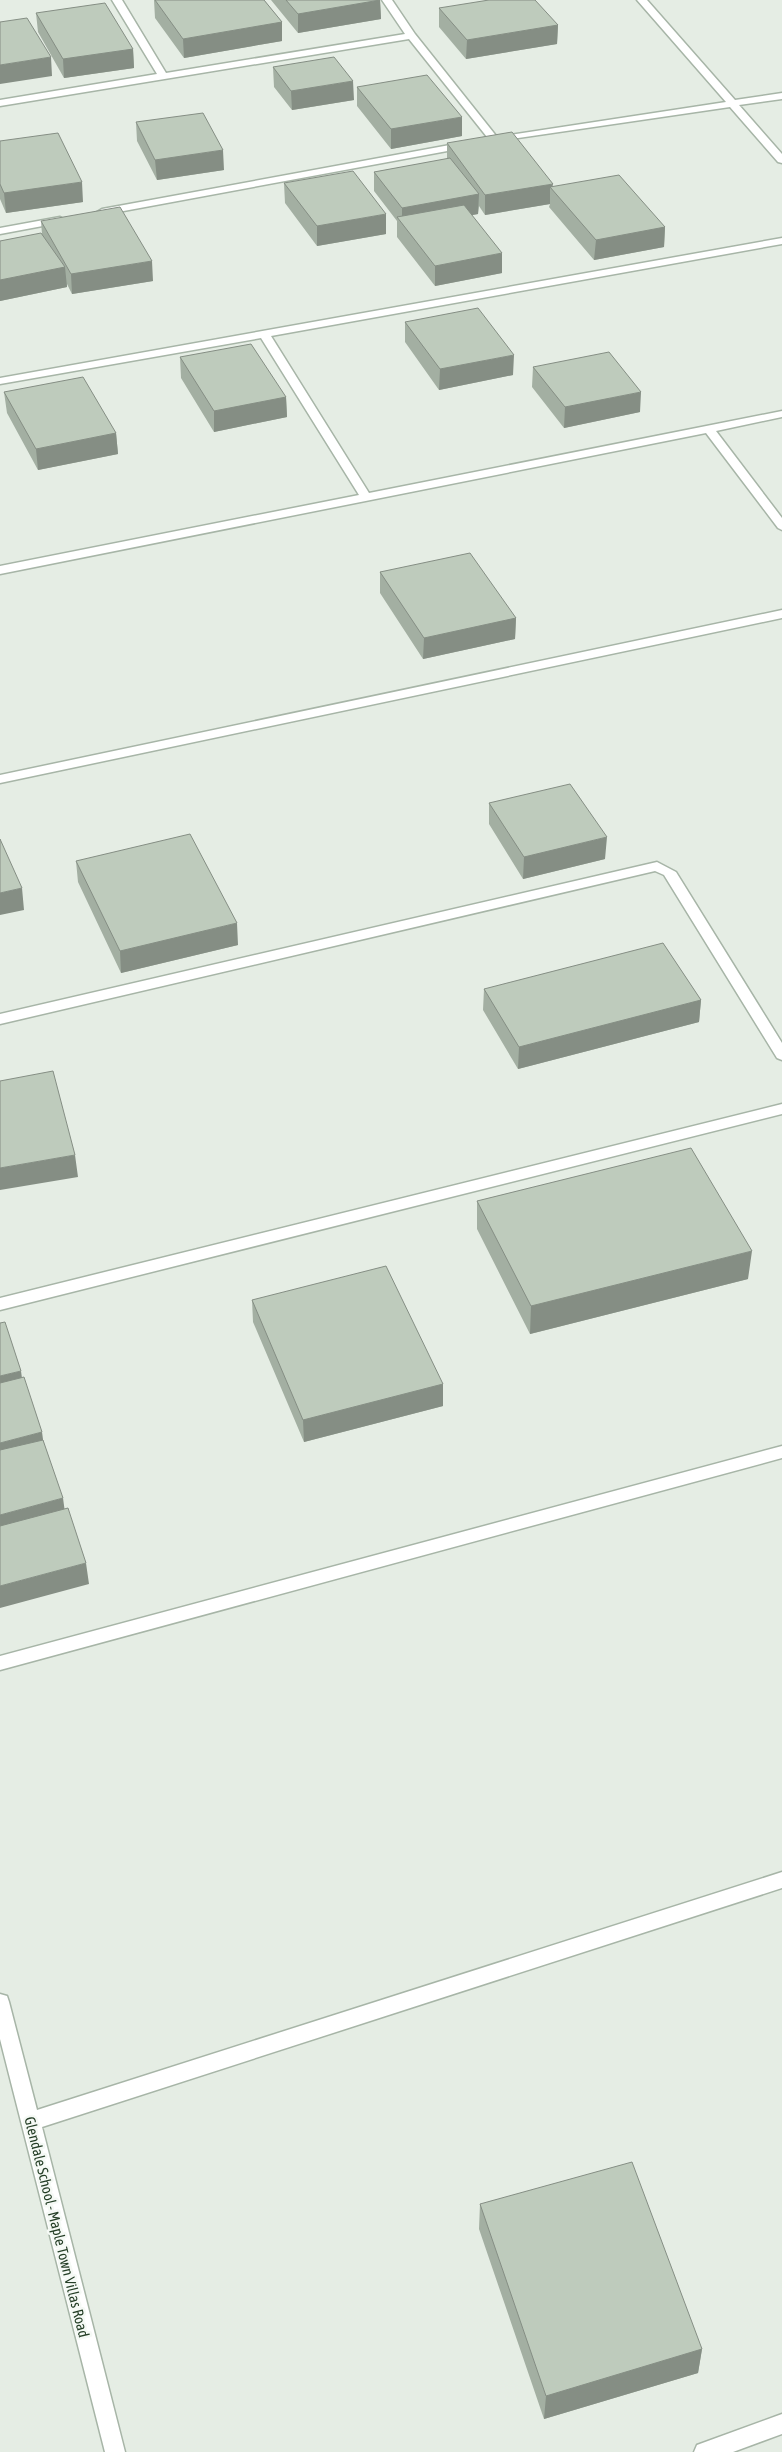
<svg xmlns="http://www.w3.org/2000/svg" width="782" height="2452" font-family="'Asap Condensed',sans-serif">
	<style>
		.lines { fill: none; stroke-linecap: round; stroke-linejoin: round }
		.minor-casing { stroke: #a7b5a7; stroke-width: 3 }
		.minor { fill: #fff; fill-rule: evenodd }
		.wall { fill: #a3afa2 }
		.shaded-wall { fill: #858e84 }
		.building { fill: #becbbc; stroke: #858e84 }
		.labels { text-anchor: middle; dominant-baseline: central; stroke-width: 5; stroke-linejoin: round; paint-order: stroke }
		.near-street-label { font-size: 15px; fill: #243e26; stroke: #f5f9f5 }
	</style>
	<rect width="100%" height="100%" fill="#e5ede4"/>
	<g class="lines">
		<g class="minor-casing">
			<path id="minor" d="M112,0H122L166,73L405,34L382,0H392L415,34L497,137L726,102L637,0H647L735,100L782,93V99L739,105L782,154V163L778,162L730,107L491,142L409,39L0,106V100L157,74Z
				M466,142L469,143V147L102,215L97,212L102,209Z
				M60,217L65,220L64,222L0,234V228Z
				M782,238V244L271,336L369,493L782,411V417L716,431L782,518V530L778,528L706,433L0,574V566L359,495L261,338L0,384V378Z
				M782,610V618L0,783V775Z
				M657,862L676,872L782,1043V1060L777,1058L664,875L655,871L0,1024V1014Z
				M782,1104V1114L0,1310V1298Z
				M782,1446V1458L0,1670V1656Z
				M782,1872V1888L42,2127L125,2452H105L0,2039V1994L7,1996L9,2002L37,2110Z
				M782,2414V2434L733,2452H694L697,2445Z"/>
		</g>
		<use href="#minor" class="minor"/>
	</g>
	<path class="wall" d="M154,0H264L282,22V41L184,58L155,18Z
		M271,0H380L381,19L298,33Z
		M439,8L558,25L557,44L466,59L439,27Z
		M36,13L133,49L134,68L64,78L38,32Z
		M273,67L354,100L292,110L274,87Z
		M357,87L462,136L391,149L357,106Z
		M136,122L224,170L157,180L137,141Z
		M0,141L83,202L6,213L0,199Z
		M447,143L552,187L665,227L664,247L594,260L549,207L550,204L485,215L479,206L478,214L472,215L502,273L435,286L397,237V221L374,191V172L447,159Z
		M284,183L386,234L317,246L285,203Z
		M41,221L153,281L72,294L67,284V287L0,301V241L42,234Z
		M405,322L513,375L439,390L405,342Z
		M180,357L286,397L287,417L214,432L181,378Z
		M533,367L640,412L564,428L532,387Z
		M4,392L116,433L118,454L38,470L7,413Z
		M380,572L516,618L515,639L423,659L380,593Z
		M489,803L605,859L523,879L489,824Z
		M76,861L238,945L121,973L78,882Z
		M484,989L701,1000L699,1022L518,1069L483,1010Z
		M477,1201L748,1279L530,1334L477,1229Z
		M252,1300L443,1384V1406L304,1442L253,1322Z
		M480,2204L702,2349L698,2373L544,2419L479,2229Z"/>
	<path class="shaded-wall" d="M380,0L381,19L298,33V14Z
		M282,22V41L184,58L183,39Z
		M558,25L557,44L466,59L467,40Z
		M133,49L134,68L64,78L63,59Z
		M51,57L52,76L0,84V65Z
		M353,81L354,100L292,110L291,91Z
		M462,117V136L391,149V129Z
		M223,150L224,170L157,180L155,160Z
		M82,182L83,202L6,213L4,193Z
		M553,184L552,189L550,187V204L485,215V195Z
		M479,194L478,214L405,227L402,224V208Z
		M386,214V234L317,246V226Z
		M665,227L664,247L594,260L596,240Z
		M502,253V273L435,286V266Z
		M152,261L153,281L72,294L71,274Z
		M65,267L67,287L0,301V280Z
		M514,355L513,375L439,390L440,369Z
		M641,392L640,412L564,428L565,407Z
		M286,397L287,417L214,432V411Z
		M116,433L118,454L38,470L36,449Z
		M516,618L515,639L423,659L424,638Z
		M607,837L605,859L523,879L524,857Z
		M22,888L24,910L0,915V893Z
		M237,923L238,945L121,973L120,951Z
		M701,1000L699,1022L518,1069L519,1047Z
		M75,1155L78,1177L0,1190V1168Z
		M752,1251L748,1279L530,1334L531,1306Z
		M21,1371L24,1393L0,1399V1376Z
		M443,1384V1406L304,1442L303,1420Z
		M42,1432L45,1454L0,1465V1443Z
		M63,1498L66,1520L0,1537V1515Z
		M86,1563L89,1584L0,1608V1586Z
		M702,2349L698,2373L544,2419L546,2396Z"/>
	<path class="building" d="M155,0H264L282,22L183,39Z
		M286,0H380L298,14Z
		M489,0H535L558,25L467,40L439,8Z
		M105,3L133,49L63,59L36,13Z
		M27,18L51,57L0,65V22Z
		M334,57L353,81L291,91L273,67Z
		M427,75L462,117L391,129L357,87Z
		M203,113L223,150L155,160L136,122Z
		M512,132L553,184L485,195L447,143Z
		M58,133L82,182L4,193L0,184V141Z
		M450,158L479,194L402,208L374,172Z
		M353,171L386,214L317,226L284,183Z
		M619,175L665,227L596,240L550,187Z
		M464,205L502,253L435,266L397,217Z
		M120,207L152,261L71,274L41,221Z
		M41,233L65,267L0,280V241Z
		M478,308L514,355L440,369L405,322Z
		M251,344L286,397L214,411L180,357Z
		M609,352L641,392L565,407L533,367Z
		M83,377L116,433L36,449L4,392Z
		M470,553L516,618L424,638L380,572Z
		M570,784L607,837L524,857L489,803Z
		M190,834L237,923L120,951L76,861Z
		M0,839L22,888L0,893Z
		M663,943L701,1000L519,1047L484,989Z
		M53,1071L75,1155L0,1168V1081Z
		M691,1148L752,1251L531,1306L477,1201Z
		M386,1266L443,1384L303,1420L252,1300Z
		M5,1322L21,1371L0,1376V1323Z
		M24,1377L42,1432L0,1443V1383Z
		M43,1440L63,1498L0,1515V1450Z
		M68,1508L86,1563L0,1586V1526Z
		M632,2162L702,2349L546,2396L480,2204Z"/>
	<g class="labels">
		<g class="near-street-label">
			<text transform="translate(57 2227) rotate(76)">Glendale School - Maple Town Villas Road</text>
		</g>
	</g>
</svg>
